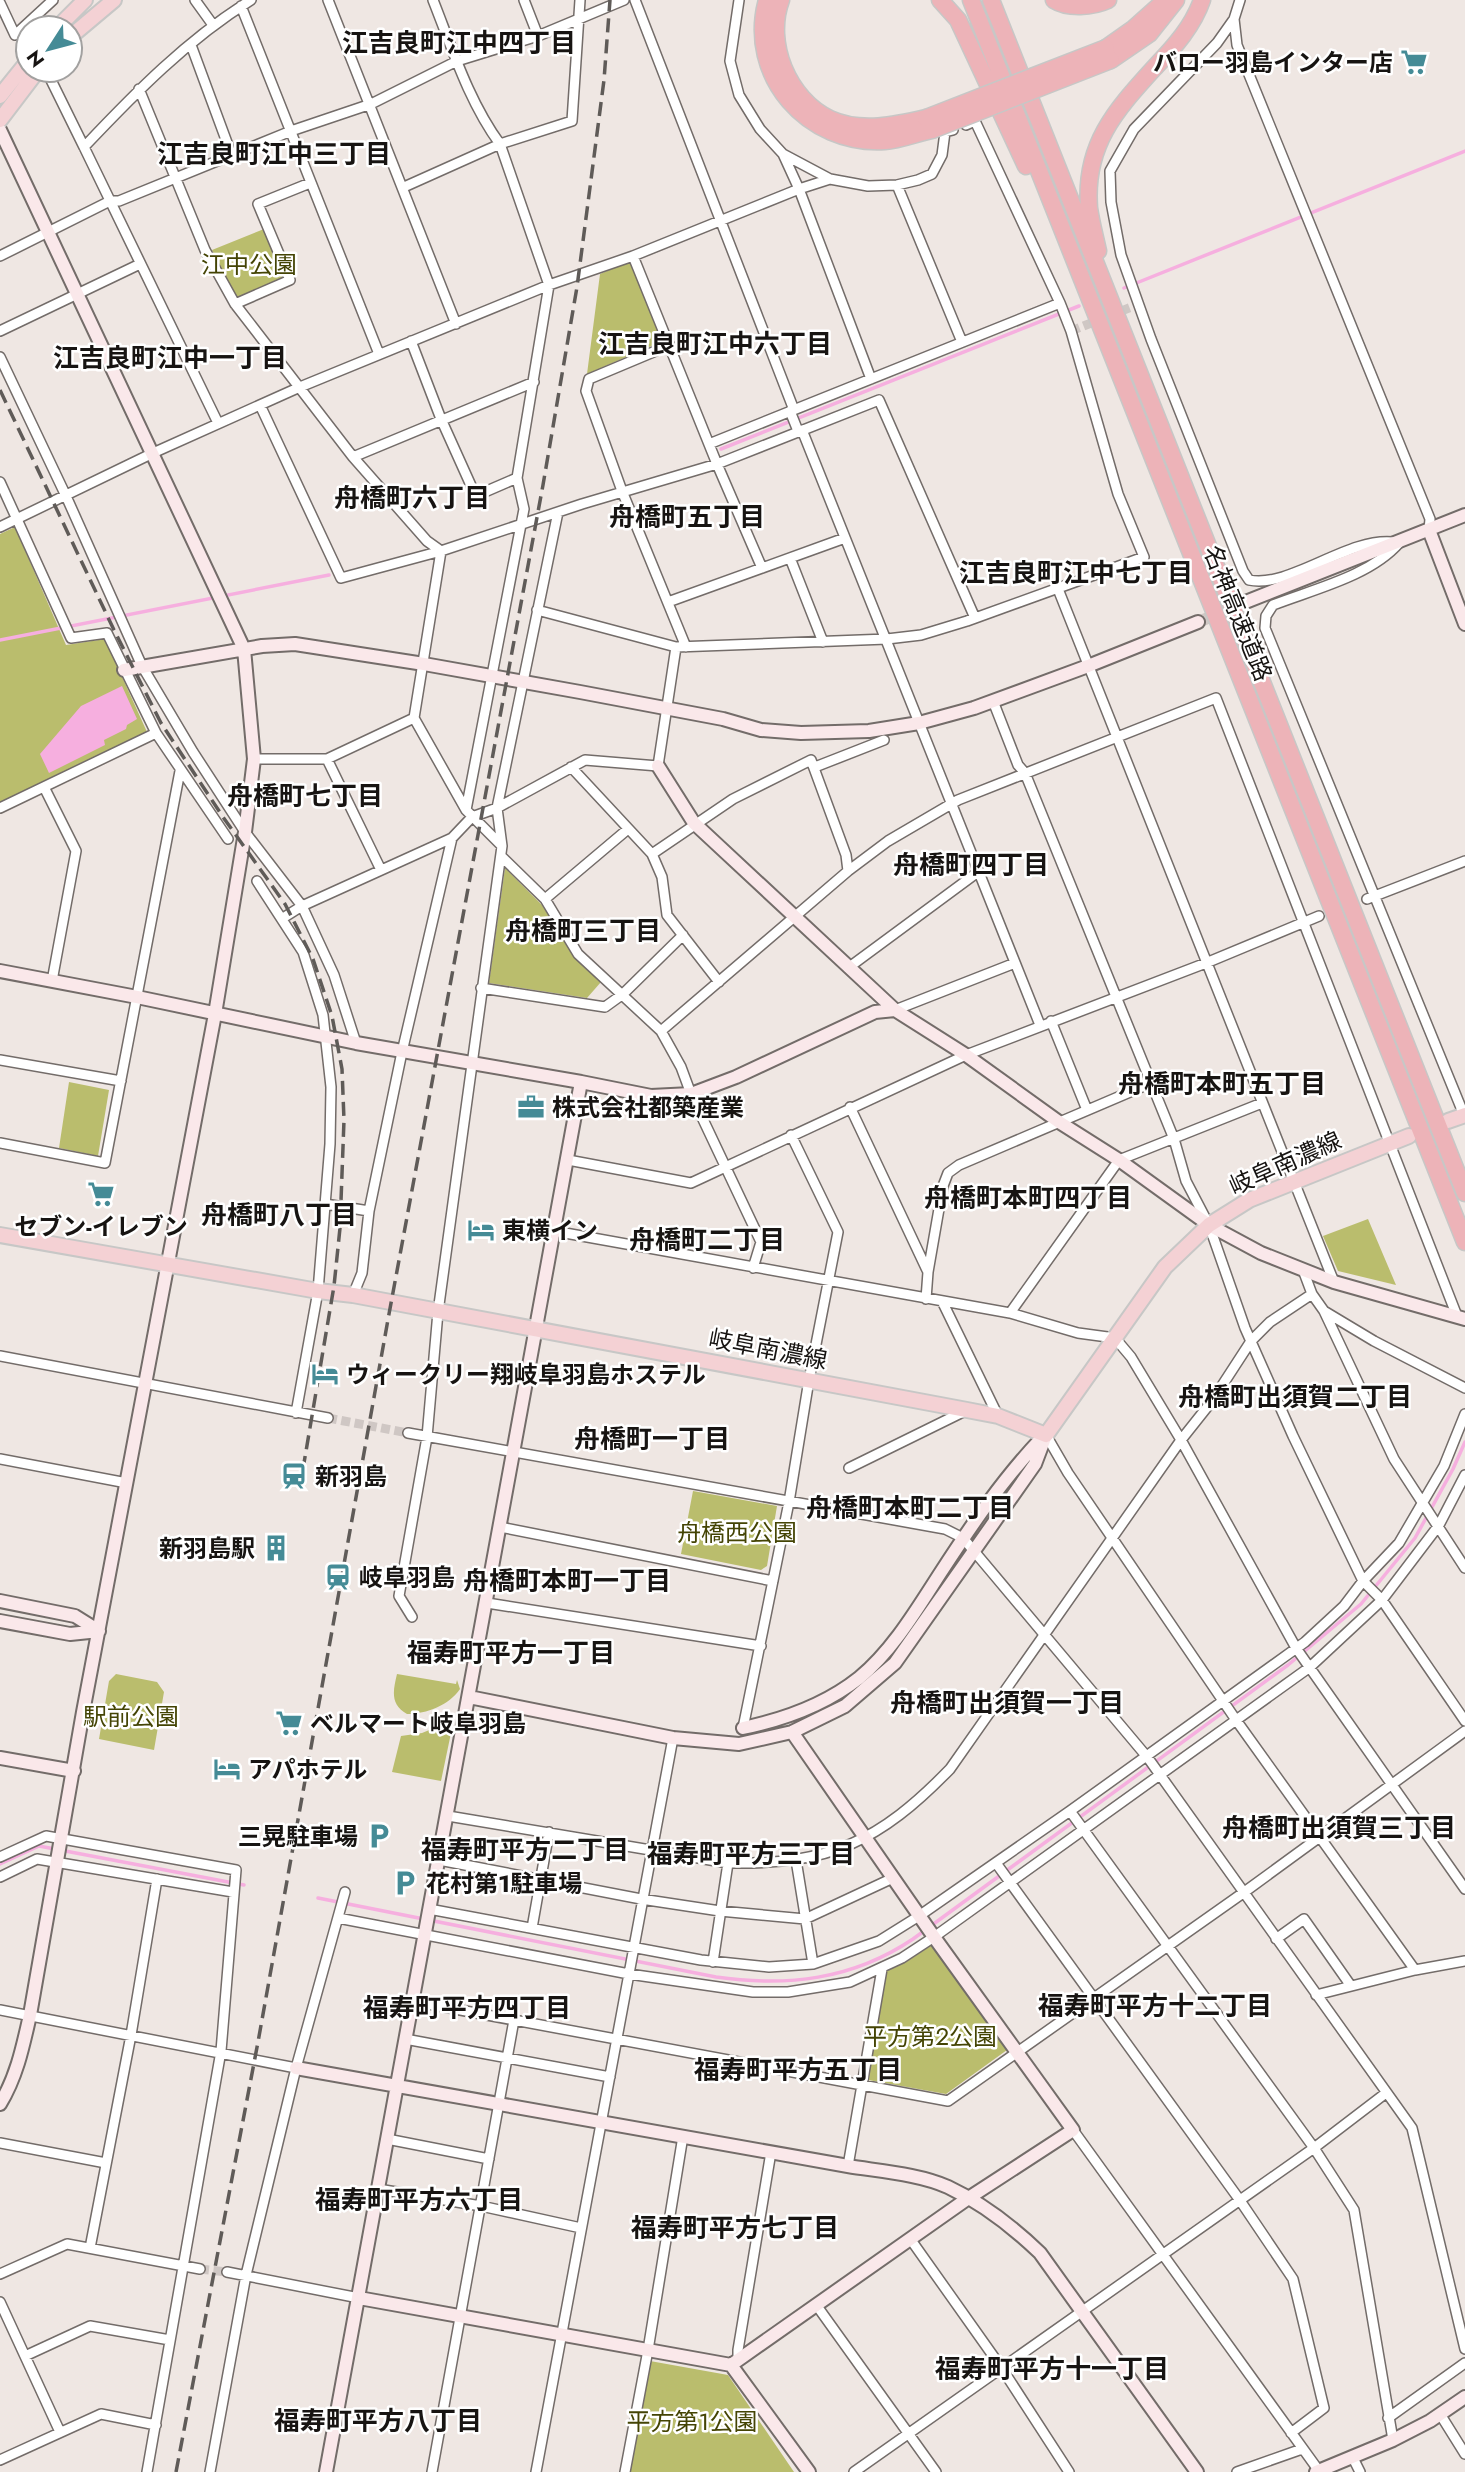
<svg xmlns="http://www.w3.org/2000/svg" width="1465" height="2472" font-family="Jost,'Noto Sans JP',sans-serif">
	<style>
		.green { fill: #babd6d }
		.water { fill: #f6afdf }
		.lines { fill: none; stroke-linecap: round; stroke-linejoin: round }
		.stream { stroke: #f6afdf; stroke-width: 3.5 }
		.street-tunnel { stroke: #cfc7c4; stroke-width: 9; stroke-dasharray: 9 4.5; stroke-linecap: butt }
		.secondary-tunnel { stroke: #cfc7c4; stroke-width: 12; stroke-dasharray: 12 6; stroke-linecap: butt }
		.street-casing { stroke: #736c69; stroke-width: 12 }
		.secondary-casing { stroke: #736c69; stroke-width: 16 }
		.primary-casing { stroke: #c7c7c6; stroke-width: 18 }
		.highway-casing { stroke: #c7c7c6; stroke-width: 19 }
		.street { stroke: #fff; stroke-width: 9 }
		.secondary { stroke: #fae8ea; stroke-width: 12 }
		.primary { stroke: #f4d1d4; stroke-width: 14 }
		.highway { stroke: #edb3b8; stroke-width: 16 }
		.rail { stroke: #5f5b58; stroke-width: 3.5; stroke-dasharray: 14 7; stroke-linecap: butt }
		.highway-bridge-casing { stroke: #c7c7c6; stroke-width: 19; stroke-linecap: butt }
		.highway-bridge { stroke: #edb3b8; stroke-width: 16 }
		.labels { text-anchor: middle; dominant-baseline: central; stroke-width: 5; stroke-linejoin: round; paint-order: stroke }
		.poi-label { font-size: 24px; font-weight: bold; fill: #171412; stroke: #fff; text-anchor: start }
		.park-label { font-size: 24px; fill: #444404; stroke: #fff }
		.street-label { font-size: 24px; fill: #171412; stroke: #fff }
		.neighbourhood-label { font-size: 26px; font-weight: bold; fill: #171412; stroke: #fff }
	</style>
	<rect width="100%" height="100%" fill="#efe7e3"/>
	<path class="green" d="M264,229L285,278L236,299L212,250Z
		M630,261L663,341L587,374L600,274Z
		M15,527L66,645L105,639L147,732L0,803V534Z
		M505,868L542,905L576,957L601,982L587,998L489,983Z
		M69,1082L109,1090L98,1156L59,1148Z
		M1368,1219L1396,1285L1338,1271L1323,1236Z
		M693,1491L777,1506L767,1566L761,1570L681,1554Z
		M116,1674L157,1682L164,1692L154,1750L99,1739L109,1681Z
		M397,1674L456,1684L457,1680L460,1689C449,1705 427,1714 407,1714C390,1704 393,1691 397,1674Z
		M444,1724L451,1733L441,1781L392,1772L401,1736L422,1733Z
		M932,1945L1007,2050L946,2094L868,2080L885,1972L906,1962Z
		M650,2361L728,2375L794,2472H630Z"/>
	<path class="water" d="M122,686L137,719L127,725L126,729L104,740L105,745L49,773L40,754L81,706Z"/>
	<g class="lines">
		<path class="stream" d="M1124,288L1465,151
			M721,449L1079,306
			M0,640L329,575
			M0,1864L39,1846L244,1885
			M318,1898L716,1977C787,1987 852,1980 913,1939L1288,1665L1361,1604L1415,1538L1453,1469L1465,1442"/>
		<path class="street-tunnel" d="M1071,331L1139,304
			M328,1418L408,1433
			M200,2269L227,2272"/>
		<path class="secondary-tunnel" d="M1198,622L1240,605"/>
		<g class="street-casing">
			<path id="street" d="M195,0L213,25
				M328,0L456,324
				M433,0C452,48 469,102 500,144L549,285L517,478L524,509L466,810
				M524,0L538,36
				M635,0L794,410
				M739,0L730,61L739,95L760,129L783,154L799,189L871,379
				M1240,0L1234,19L1217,43L1134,129L1110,171L1111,202L1121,255L1151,339L1243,571L1249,580C1289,589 1348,537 1393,542
				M0,3L15,35L53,0
				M241,6L379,354
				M1234,19L1237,45L1430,519L1429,530
				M191,45L232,156
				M51,80L84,147
				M139,89L205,250L235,304L353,457L427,541L441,551
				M783,154L830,179
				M897,185L962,342
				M404,187L500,144L572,121L580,0
				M0,256L110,201H119L291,131L371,104L457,61L538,36L624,0
				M633,256L717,464L762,568
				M235,304L290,280L258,204L310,183
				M0,331L140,264
				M411,341L441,419L473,490L480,494L517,478
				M670,345L589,379L586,391L622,491L686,647
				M0,357L66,496L142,666L193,752L245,832L302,906L334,975L356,1043
				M260,405L341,578L441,551L582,504L717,464L879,400L975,618
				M790,411L798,431
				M218,423L84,147C136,92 187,40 251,0
				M802,430L1040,1025
				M709,444L1060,303
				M353,457L534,382
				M0,482L71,638L107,633L156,733L228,839
				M0,527L153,453L300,387L549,285L633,256L799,189L830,179L868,186L897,185L918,180L932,174L942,155L945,132L953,130
				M1399,543C1370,576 1314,589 1273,605L1266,616L1265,628L1464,1115
				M441,551L414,718L466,810L502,846
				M790,558L823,642
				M1058,589L1334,1282
				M668,602L845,538
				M537,610L676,647L887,639L921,635L967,621L1144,557L1118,494L1071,331L1060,303L975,121L966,125
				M993,701L1018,765L1025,773L1174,1139L1186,1181L1209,1225L1245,1328L1293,1436L1363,1581L1382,1600L1465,1721
				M254,759H327L414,718
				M327,759L381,870
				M571,767L652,854L662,877L667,915L719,982
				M815,767L884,740
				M44,787L76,851L52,981
				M0,808L156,733
				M652,854L733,799L811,760L846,855L848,871
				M501,856L545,899L578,954L661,1031L681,1067L691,1094L761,1242L753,1268
				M257,881L303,952L323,1015L331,1087L330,1144L318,1291L296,1413
				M545,899L628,829
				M1367,899L1465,861
				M283,918L302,906L452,838L472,817L497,808L585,760L658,766L676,647
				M848,968L978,872
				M481,988L605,1007L623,994L683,935
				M895,1010L1015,963
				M1051,1021L1087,1110
				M661,1031L848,871L888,841L958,800L1216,698L1457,1316
				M0,1060L121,1081
				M850,1107L927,1270
				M0,1143L105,1163L180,771
				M568,1160L691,1183L966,1055L1206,963L1319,916
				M325,1204L369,1211
				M554,1231L1010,1313L1078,1333L1115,1338L1131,1357L1181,1440L1296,1648L1465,1889
				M1303,1270L1312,1294L1324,1311L1374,1341L1465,1388
				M353,1295L362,1273L369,1211L402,1052L452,838
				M926,1299L928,1272L943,1186L948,1173L959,1165L1151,1083
				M942,1301L998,1416
				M1324,1311L1394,1459L1465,1568
				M1010,1313L1119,1160L1262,1103
				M0,1356L328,1418
				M408,1433L945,1529L963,1538L1148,1758L1412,2128L1465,2349
				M1046,1435L1068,1473L1236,1720L1415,1970
				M0,1459L127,1483
				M849,1468L967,1410
				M500,1527L773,1581
				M487,1603L761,1646
				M412,1617L399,1596L427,1437L438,1312L502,846L497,808L558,512
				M743,1728L789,1502L809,1380L838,1232L791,1135
				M1070,1811L1314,2148L1354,2210L1393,2440
				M448,1816L728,1863C830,1865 879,1842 950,1769L1181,1440L1212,1401L1251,1341L1270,1322L1312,1294
				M0,1857L46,1836L236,1870L221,2051L147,2472
				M439,1860L641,1899L720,1911L805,1919L893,1878
				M796,1860L813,1964
				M996,1863L1239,2199L1293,2279L1324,2408L1291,2433
				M0,1877L37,1859L233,1892
				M429,1909L701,1960L769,1967L813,1964L879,1941L919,1916L1070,1811L1305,1642L1344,1606L1363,1581L1399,1543L1444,1466L1465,1414
				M338,1918L629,1974L753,1992H788L850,1982L902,1958L934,1937L1310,1667L1382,1600L1439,1525L1465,1475
				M532,1928L549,1832
				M1276,1939L1304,1919L1351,1986
				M713,1962L728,1863
				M1316,1995L1415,1970L1465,1961
				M412,2001L948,2101L1243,1893L1465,1731
				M0,2010L296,2068
				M405,2039L610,2077
				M1073,2130L1319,2471
				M387,2139L489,2159
				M0,2143L106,2163
				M848,2166L882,1969
				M378,2189L481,2206L581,2228
				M911,2240L1001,2367L1069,2472
				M90,2248L131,2035L157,1879
				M227,2272L359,2298
				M0,2274L67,2244L200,2269
				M0,2302L60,2432
				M817,2306L936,2472
				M25,2356L90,2326L170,2340
				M738,2360V2350L771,2152
				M1440,2414L1465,2454
				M1388,2418L1465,2363
				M1353,2458L1360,2472
				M0,2460L101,2414L156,2425
				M210,2472L246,2275L296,2068L345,1892
				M432,2472L514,2020
				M536,2472L673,1738
				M625,2472L648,2350L683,2136
				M854,2472L1314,2148L1386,2093
				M1237,2472L1302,2449"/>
		</g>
		<g class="secondary-casing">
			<path id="secondary" d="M0,130L244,649L254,759L245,832L215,1014L83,1712L30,2015C23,2046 17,2076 0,2104
				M1429,530L1465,624
				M1243,603L1465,515
				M124,670L262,646L295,644L424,664L580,692L723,719L761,730L801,733L869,731L919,723L974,708L1088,666L1198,622
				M658,766L694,823L895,1010L966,1055L1059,1122L1119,1160L1209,1225L1261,1253L1334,1282L1465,1319
				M0,971L137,997L356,1043L581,1082L651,1096L691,1094L736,1077L875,1012L895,1010
				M0,1601L75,1616L99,1631
				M0,1621L70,1634L99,1631
				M469,1697L673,1738L739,1744L792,1732L845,1706L895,1663L1035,1464L1046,1435
				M743,1728C786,1719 825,1705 859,1678C893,1650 917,1609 941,1572C971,1526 1002,1480 1040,1440
				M0,1758L74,1771
				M296,2068L848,2166C878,2171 920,2174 948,2187C982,2203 1013,2227 1040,2253L1197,2472
				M359,2298L731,2365L809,2472
				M731,2365L967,2199L1073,2130L934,1937L792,1732
				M326,2472L581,1082
				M1316,2472L1393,2440L1430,2421L1465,2397"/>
		</g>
		<g class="primary-casing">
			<path id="primary" d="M57,28L85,0
				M70,37L114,0
				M0,96L28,61
				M0,120L38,70
				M1448,1121L1465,1115
				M0,1235L318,1291L353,1295L967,1410L998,1416L1046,1435L1165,1267L1209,1225L1249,1200L1409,1136"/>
		</g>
		<g class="highway-casing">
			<path id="highway" d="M767,0C746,76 808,146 885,141C900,140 917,133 932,130
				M781,0C765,43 788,99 830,119C861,133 896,125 926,118
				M940,0L958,20L1026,166
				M971,0L1465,1242
				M991,0L1465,1193
				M1054,0C1068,9 1093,7 1108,0
				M1106,48L1133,29L1160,5L1162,0
				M1111,60L1149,34L1176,0
				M1098,251C1095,237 1091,222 1089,208C1084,144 1116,110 1156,66C1175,46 1193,26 1202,0"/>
		</g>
		<use href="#street" class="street"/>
		<use href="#secondary" class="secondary"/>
		<use href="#primary" class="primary"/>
		<use href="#highway" class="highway"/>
		<path class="rail" d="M0,390L114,630L161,723L223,817L285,904L313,959L332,1016L342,1069L344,1120L340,1228L334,1286L304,1463
			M176,2472L258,2042L389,1314L543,485L577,287L604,80L610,0"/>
		<g class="highway-bridge-casing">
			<path id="highway-bridge" d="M926,118L1106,48
				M932,130L1111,60"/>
		</g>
		<use href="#highway-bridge" class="highway-bridge"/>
	</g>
	<defs>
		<g id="supermarket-bare" transform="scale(2.1)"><path d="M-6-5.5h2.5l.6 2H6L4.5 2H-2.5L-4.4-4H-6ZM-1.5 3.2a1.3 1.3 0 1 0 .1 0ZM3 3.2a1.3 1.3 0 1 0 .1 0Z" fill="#458b96" stroke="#fff" stroke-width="2.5" paint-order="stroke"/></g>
		<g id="office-bare" transform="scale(2.1)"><path d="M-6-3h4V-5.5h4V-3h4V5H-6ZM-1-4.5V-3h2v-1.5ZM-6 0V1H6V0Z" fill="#458b96" stroke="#fff" stroke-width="2.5" paint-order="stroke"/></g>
		<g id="hotel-bare" transform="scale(2.1)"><path d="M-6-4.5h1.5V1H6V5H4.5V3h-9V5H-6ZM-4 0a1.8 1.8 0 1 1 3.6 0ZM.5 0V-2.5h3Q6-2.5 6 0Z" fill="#458b96" stroke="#fff" stroke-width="2.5" paint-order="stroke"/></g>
		<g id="station-bare" transform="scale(2.1)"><path d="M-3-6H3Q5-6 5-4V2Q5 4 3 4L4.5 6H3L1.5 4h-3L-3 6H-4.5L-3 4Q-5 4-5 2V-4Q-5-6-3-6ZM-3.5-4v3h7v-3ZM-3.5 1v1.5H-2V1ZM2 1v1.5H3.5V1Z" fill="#458b96" stroke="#fff" stroke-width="2.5" paint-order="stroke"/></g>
		<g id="building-bare" transform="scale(2.1)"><path d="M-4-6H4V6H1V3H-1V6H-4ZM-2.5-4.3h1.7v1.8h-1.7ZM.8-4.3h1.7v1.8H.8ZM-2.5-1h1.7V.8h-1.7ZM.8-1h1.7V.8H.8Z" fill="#458b96" stroke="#fff" stroke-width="2.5" paint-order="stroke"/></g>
		<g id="parking-bare" transform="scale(2.1)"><path d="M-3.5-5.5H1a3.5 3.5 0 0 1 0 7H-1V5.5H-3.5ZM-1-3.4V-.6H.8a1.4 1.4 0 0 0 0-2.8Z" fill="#458b96" stroke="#fff" stroke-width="2.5" paint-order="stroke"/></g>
	</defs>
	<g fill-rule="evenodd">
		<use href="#supermarket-bare" x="1414" y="62"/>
		<use href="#office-bare" x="531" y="1107"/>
		<use href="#supermarket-bare" x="101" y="1194"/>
		<use href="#hotel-bare" x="481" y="1230"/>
		<use href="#hotel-bare" x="325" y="1374"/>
		<use href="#station-bare" x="294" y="1476"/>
		<use href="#building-bare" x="276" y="1548"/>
		<use href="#station-bare" x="338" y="1577"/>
		<use href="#supermarket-bare" x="289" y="1723"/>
		<use href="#hotel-bare" x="227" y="1769"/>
		<use href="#parking-bare" x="379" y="1836"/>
		<use href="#parking-bare" x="405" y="1883"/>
	</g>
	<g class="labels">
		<g class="poi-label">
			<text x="1393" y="62" text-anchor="end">バロー羽島インター店</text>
			<text x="552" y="1107">株式会社都築産業</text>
			<text x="101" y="1226" text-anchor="middle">セブン-イレブン</text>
			<text x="502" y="1230">東横イン</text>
			<text x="346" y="1374">ウィークリー翔岐阜羽島ホステル</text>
			<text x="315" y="1476">新羽島</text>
			<text x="255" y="1548" text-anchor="end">新羽島駅</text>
			<text x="359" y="1577">岐阜羽島</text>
			<text x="310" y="1723">ベルマート岐阜羽島</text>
			<text x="248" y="1769">アパホテル</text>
			<text x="358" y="1836" text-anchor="end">三晃駐車場</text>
			<text x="426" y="1883">花村第1駐車場</text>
		</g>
		<g class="park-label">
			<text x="249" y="264">江中公園</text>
			<text x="737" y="1532">舟橋西公園</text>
			<text x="131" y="1716">駅前公園</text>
			<text x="930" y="2036">平方第２公園</text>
			<text x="692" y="2421">平方第1公園</text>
		</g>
		<g class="street-label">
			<text transform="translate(1238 613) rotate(68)">名神高速道路</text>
			<text transform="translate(1285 1163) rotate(-24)">岐阜南濃線</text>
			<text transform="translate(768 1349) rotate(11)">岐阜南濃線</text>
		</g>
		<g class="neighbourhood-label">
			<text x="459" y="43">江吉良町江中四丁目</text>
			<text x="274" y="154">江吉良町江中三丁目</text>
			<text x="715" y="344">江吉良町江中六丁目</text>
			<text x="170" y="358">江吉良町江中一丁目</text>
			<text x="412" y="498">舟橋町六丁目</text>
			<text x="687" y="517">舟橋町五丁目</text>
			<text x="1076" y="573">江吉良町江中七丁目</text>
			<text x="305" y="796">舟橋町七丁目</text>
			<text x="971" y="865">舟橋町四丁目</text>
			<text x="583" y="931">舟橋町三丁目</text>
			<text x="1222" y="1084">舟橋町本町五丁目</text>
			<text x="1028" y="1198">舟橋町本町四丁目</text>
			<text x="279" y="1215">舟橋町八丁目</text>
			<text x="707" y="1240">舟橋町二丁目</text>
			<text x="1295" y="1397">舟橋町出須賀二丁目</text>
			<text x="652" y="1439">舟橋町一丁目</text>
			<text x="910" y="1508">舟橋町本町二丁目</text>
			<text x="567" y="1581">舟橋町本町一丁目</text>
			<text x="511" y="1653">福寿町平方一丁目</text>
			<text x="1007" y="1703">舟橋町出須賀一丁目</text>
			<text x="1339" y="1828">舟橋町出須賀三丁目</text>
			<text x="525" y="1850">福寿町平方二丁目</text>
			<text x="751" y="1854">福寿町平方三丁目</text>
			<text x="1155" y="2006">福寿町平方十二丁目</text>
			<text x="467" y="2008">福寿町平方四丁目</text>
			<text x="798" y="2070">福寿町平方五丁目</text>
			<text x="419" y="2200">福寿町平方六丁目</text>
			<text x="735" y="2228">福寿町平方七丁目</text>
			<text x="1052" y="2369">福寿町平方十一丁目</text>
			<text x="378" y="2421">福寿町平方八丁目</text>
		</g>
	</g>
	<g transform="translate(49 49) rotate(234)"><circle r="33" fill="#ffffff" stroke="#a2a1a0" stroke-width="2"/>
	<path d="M0-5L12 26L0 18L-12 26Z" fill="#458b96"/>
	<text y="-10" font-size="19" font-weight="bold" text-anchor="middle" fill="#171412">N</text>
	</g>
</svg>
